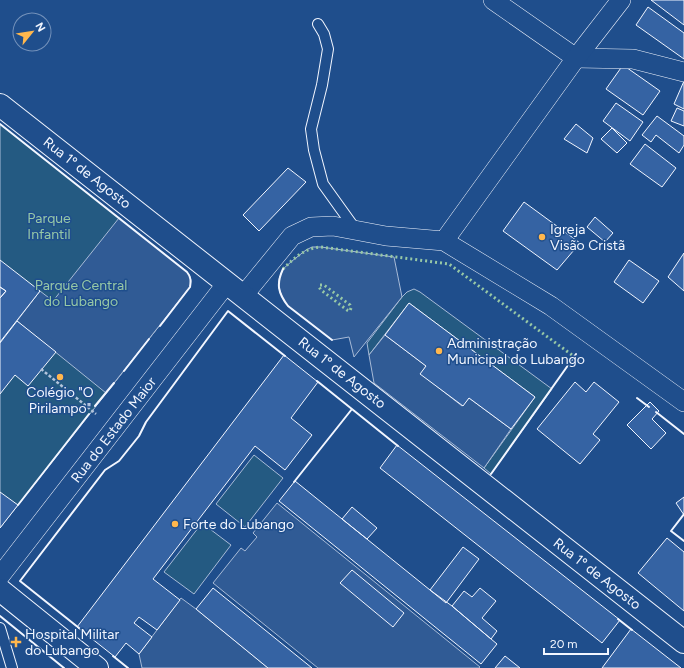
<svg xmlns="http://www.w3.org/2000/svg" width="684" height="668" font-family="Figtree,sans-serif">
	<style>
		.green { fill: #245a82; stroke: #a8bbd7 }
		.parking { fill: #305b95; stroke: #a8bbd7 }
		.building { fill: #3563a3; stroke: #f2f6ff }
		.lines { fill: none; stroke-linecap: round; stroke-linejoin: round }
		.service-casing { stroke: #f2f6ff; stroke-width: 12 }
		.minor-casing { stroke: #f2f6ff; stroke-width: 20 }
		.primary-casing { stroke: #f2f6ff; stroke-width: 24 }
		.path { stroke: #b3c4dc; stroke-width: 2.5; stroke-dasharray: 3 2; stroke-linecap: butt }
		.service { stroke: #1f4e8c; stroke-width: 10 }
		.minor { stroke: #1f4e8c; stroke-width: 19 }
		.primary { stroke: #1f4e8c; stroke-width: 22 }
		.hedge { stroke: #97c8a6; stroke-width: 3; stroke-dasharray: 2 3; stroke-linecap: butt }
		.wall { stroke: #f2f6ff; stroke-width: 2 }
		.poi-dot { fill: #ffb74d; stroke: #1f4e8c; stroke-width: 1.5 }
		.labels { text-anchor: middle; dominant-baseline: central; stroke-width: 3; stroke-linejoin: round; paint-order: stroke }
		.street-label { font-size: 14px; fill: #f2f6ff; stroke: #1f4e8c }
		.park-label { font-size: 14px; fill: #97c8a6; stroke: #1f4e8c }
		.poi-label { font-size: 14px; fill: #f2f6ff; stroke: #1f4e8c; text-anchor: start }
	</style>
	<rect width="100%" height="100%" fill="#1f4e8c"/>
	<path class="green" d="M0,124L187,272C191,277 191,281 190,287L0,528Z
		M414,289L420,292L552,389L491,474L484,468L535,397L409,303L369,355L367,343L402,297L407,292Z
		M254,455L283,478L245,527L216,504Z
		M202,523L231,545L194,594L164,572Z"/>
	<path class="parking" d="M119,218L187,272L190,276L191,281L190,287L106,393L17,321L40,291L53,301Z
		M312,247H321L394,257L402,297L354,357L349,337L332,340L288,306L283,299L279,288V279L283,269L292,261L306,250Z
		M385,335L426,366L421,374L462,406L469,398L511,429L484,468L374,383L369,355Z
		M277,503L480,667L479,668H318L213,583L241,548L245,551L257,537L253,533Z
		M181,598L196,609L268,668H142L139,654Z"/>
	<path class="building" d="M651,0H684V25Z
		M648,7L684,33V59L636,25Z
		M623,65L660,91L643,115L606,89Z
		M684,81V109L674,104Z
		M616,103L643,122L630,141L603,121Z
		M677,108L684,111V126L671,121Z
		M657,116L684,136V145L679,153L656,135L651,142L642,135Z
		M576,124L593,138L587,153L564,139Z
		M612,128L627,143L617,153L601,139Z
		M645,144L676,168L662,187L630,164Z
		M288,168L306,182L259,231L243,215Z
		M524,202L580,243L557,270L503,231Z
		M595,217L613,233L605,242L587,227Z
		M684,253V291L668,277Z
		M0,260L40,291L0,342V298L6,291L0,287Z
		M629,260L659,281L643,303L614,282Z
		M0,287L6,291L0,298Z
		M409,303L535,397L511,429L469,398L463,406L420,374L426,366L385,335Z
		M17,321L56,352L28,386L15,375L0,394V343Z
		M284,355L318,382L291,418L312,435L285,470L255,446L153,579L180,600L157,630L139,617L134,623L152,637L139,654L126,643L115,657L77,627Z
		M575,382L586,392L594,382L619,402L593,434L600,440L580,464L537,429Z
		M650,402L659,411L652,419L666,433L651,449L627,425Z
		M397,445L620,620L602,643L380,468Z
		M295,481L430,590L452,606L497,644L481,664L279,501Z
		M0,492L18,505L0,528Z
		M684,497V515L676,503Z
		M352,507L377,528L367,539L342,519Z
		M667,538L684,552V611L638,573Z
		M463,547L479,559L446,603L430,590Z
		M352,570L404,613L393,627L340,583Z
		M213,588L312,668H268L196,609Z
		M480,588L496,601L482,618L497,631L491,639L452,606L464,591L472,597Z
		M631,629L681,668H602Z
		M505,656L520,668H495Z"/>
	<g class="lines">
		<g class="service-casing">
			<path id="service" d="M318,24L324,34L328,49L322,85L311,129L314,150L323,184L356,230
				M0,628L12,668"/>
		</g>
		<g class="minor-casing">
			<g id="minor">
				<path d="M493,0L576,58L633,59L684,72"/>
				<path d="M444,241L576,58L621,0"/>
				<path d="M243,296L292,236L311,227L333,226L386,236L444,241L551,306L684,402"/>
				<path id="s1" d="M0,576L227,283"/>
			</g>
		</g>
		<g class="primary-casing">
			<path id="primary" d="M0,105L684,642
				M0,590L97,668"/>
		</g>
		<path class="path" d="M41,369L96,414"/>
		<use href="#service" class="service"/>
		<use href="#minor" class="minor"/>
		<use href="#primary" class="primary"/>
		<path class="hedge" d="M283,269C294,258 305,248 321,247L449,264L572,355
			M320,285H324L350,305L351,308L350,311L347,310L321,290L319,287Z"/>
		<path class="wall" d="M0,124L187,272C191,277 191,281 190,287L160,326
			M283,269C276,284 278,293 288,306L332,340
			M124,371L149,339
			M317,381L398,446
			M637,398L649,407
			M95,406L114,383
			M656,412L684,434
			M491,474L576,354
			M294,482L352,409
			M18,505L89,414
			M684,514L671,531L684,541
			M0,616L64,668
			M618,619L632,630
			M79,628L20,581L105,470L119,461L139,436L146,422L228,311L285,356
			M113,656L128,668"/>
	</g>
	<g class="poi-dot">
		<circle cx="542" cy="237" r="4"/>
		<circle cx="439" cy="351" r="4"/>
		<circle cx="60" cy="377" r="4"/>
		<circle cx="175" cy="524" r="4"/>
		<path d="M14 636h4v4h4v4h-4v4h-4v-4h-4v-4h4z"/>
	</g>
	<g class="labels">
		<g class="street-label">
			<text transform="translate(87 173) rotate(38)">Rua 1º de Agosto</text>
			<text transform="translate(342 373) rotate(38)">Rua 1º de Agosto</text>
			<text stroke="none"><textPath href="#s1" startOffset="185">Rua do Estado Maior</textPath></text>
			<text transform="translate(597 574) rotate(38)">Rua 1º de Agosto</text>
		</g>
		<g class="park-label">
			<text x="49" y="218">Parque<tspan x="49" dy="16">Infantil</tspan></text>
			<text x="81" y="285">Parque Central<tspan x="81" dy="16">do Lubango</tspan></text>
		</g>
		<g class="poi-label">
			<text x="550" y="229">Igreja<tspan x="550" dy="16">Visão Cristã</tspan></text>
			<text x="447" y="343">Administração<tspan x="447" dy="16">Municipal do Lubango</tspan></text>
			<text x="60" y="392" text-anchor="middle">Colégio "O<tspan x="60" dy="16">Pirilampo"</tspan></text>
			<text x="183" y="524">Forte do Lubango</text>
			<text x="25" y="634">Hospital Militar<tspan x="25" dy="16">do Lubango</tspan></text>
		</g>
	</g>
	<g transform="translate(32 32) rotate(60)"><circle r="19" fill="#1f4e8c" stroke="#7391ba"/>
	<path d="M0-3L7 15L0 10L-7 15Z" fill="#ffb74d"/>
	<text y="-6" font-size="11" font-weight="bold" text-anchor="middle" fill="#f2f6ff">N</text>
	</g>
	<path d="M544 648v6h64v-6" fill="none" stroke="#f2f6ff" stroke-width="2"/>
	<text x="550" y="648" font-size="12" fill="#f2f6ff" stroke="#1f4e8c" stroke-width="3" paint-order="stroke">20 m</text>
</svg>
